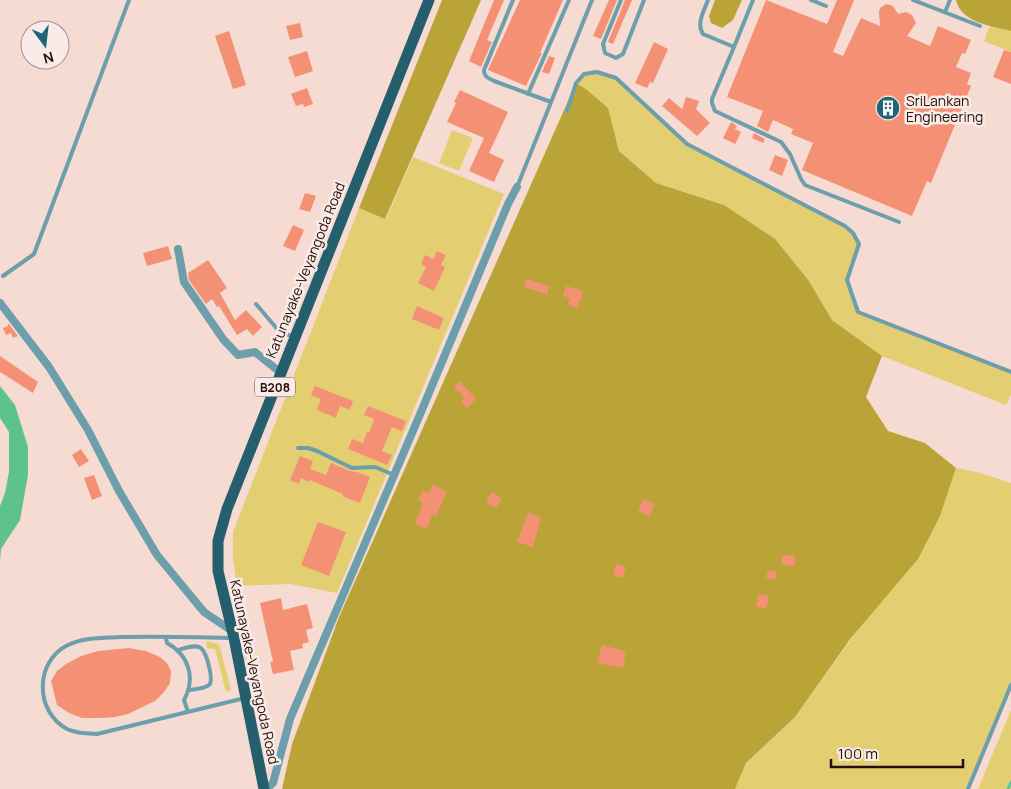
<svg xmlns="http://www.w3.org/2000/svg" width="1011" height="789" font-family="Manrope,sans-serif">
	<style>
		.green { fill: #e3ce72 }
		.forest { fill: #baa438 }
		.water { fill: #5dc38a }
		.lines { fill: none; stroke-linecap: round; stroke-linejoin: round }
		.stream { stroke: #5dc38a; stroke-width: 2.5 }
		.building { fill: #f49175 }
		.service { stroke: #6c9eac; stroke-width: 4 }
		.minor { stroke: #6c9eac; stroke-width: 8 }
		.primary { stroke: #255f6e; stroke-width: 11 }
		.labels { text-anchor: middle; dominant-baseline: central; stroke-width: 5; stroke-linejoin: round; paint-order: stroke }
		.shield { fill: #f9ebe7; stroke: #64504b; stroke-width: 1 }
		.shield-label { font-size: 12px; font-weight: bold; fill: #240e08 }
		.poi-label { font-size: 14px; fill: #240e08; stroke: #f9ebe7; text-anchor: start }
		.street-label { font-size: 14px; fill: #240e08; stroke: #f9ebe7 }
	</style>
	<rect width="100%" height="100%" fill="#f6dbd3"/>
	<path class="green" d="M990,25L1011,31V52L984,41Z
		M597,72L616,78L687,144L845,226L859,244L847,280L858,312L1011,372V395L1006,405L882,356L832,320L809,281L724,205L656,183L619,151L607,108L576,83L584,74Z
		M452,130L473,138L459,171L439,163Z
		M413,157L504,194L337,593L291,584L237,586L233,559V532L359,208L386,219Z
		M956,468L977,472L1011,483V687L969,789H735L746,763L795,717L940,516Z
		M206,641L219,644L231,690L226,692L215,649L207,648Z
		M1011,710V789H978Z"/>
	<path class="forest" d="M442,0H481L385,219L359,208Z
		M715,0H742L733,20L722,28L711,23L709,16Z
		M956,0H1011V31C992,26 961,23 956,0Z
		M576,83L587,90L608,108L619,151L656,183L724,205L775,239L809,281L832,320L882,356L866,397L888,431L925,443L956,468L940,516L918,559L851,638L795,717L746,763L735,789H282L292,744L339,617Z"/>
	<path class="water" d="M0,386L15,405L28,447V475L20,520L1,549L0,562V506L5,493L9,472V432L0,418Z"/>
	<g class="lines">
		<path class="stream" d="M1008,789L1011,782"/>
	</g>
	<path class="building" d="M494,0H504L487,40L492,42L481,67L469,61Z
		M520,0H563L540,53H542L526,86L488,70Z
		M609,0H617L601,39L593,36Z
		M625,0H632L613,44L608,42Z
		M766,0L827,24L837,0H854L833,52L843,56L861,18L880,26L879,12L880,8L886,4L893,6L898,14L906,12L912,15L916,23L907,36L930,46L938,26L971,40L965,54L962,53L956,67L971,73L967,84L971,86L931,183L927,181L912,216L802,170L813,143L791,134L793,129L773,120L768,132L757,126L763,111L727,97Z
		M300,23L303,37L290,40L286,26Z
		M229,31L246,85L233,89L215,36Z
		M654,42L668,49L653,83L650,82L647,88L635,83Z
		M1004,50L1011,52V84L993,77Z
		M307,51L313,71L295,77L288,57Z
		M549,56L555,58L549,74L542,72Z
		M307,88L313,104L304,107L303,104L296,106L291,94Z
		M460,90L508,112L489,153L504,160L494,182L469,171L484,138L447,122L456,103L454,102Z
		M686,97L699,101L696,109L710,123L697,136L662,106L669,98L682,109Z
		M731,122L737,126L735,129L741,132L735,144L723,138Z
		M754,133L765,139L763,143L752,138Z
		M775,155L788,160L782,176L769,170Z
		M305,193L316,196L310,212L299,209Z
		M293,225L304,230L295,251L283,246Z
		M168,246L172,259L147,266L143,253Z
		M437,251L446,255L441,265L445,267L434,291L418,283L426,267L421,264L425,255L433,259Z
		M208,260L227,288L220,293L235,320L246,310L262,327L253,336L247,329L237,335L219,306L217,307L212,299L206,304L189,280L188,273Z
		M527,279L549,286L547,294L524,287Z
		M566,286L583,291L578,308L568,305L570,298L563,296Z
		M417,306L444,318L439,330L412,319Z
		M8,324H9L18,336L13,338L11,333L6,335L3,328L8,326Z
		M0,356L38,382L33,393L0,372Z
		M459,381L476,399L467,408L461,402L464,398L454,387Z
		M315,386L353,401L350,410L340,406L336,418L317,410L321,399L311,395Z
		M368,406L406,421L402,431L392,427L382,451L392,455L387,465L348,449L352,439L363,443L367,432L369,433L374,419L364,415Z
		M81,449L89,461L79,467L72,455Z
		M300,456L313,461L310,469L326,475L331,463L350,471L357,472L370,477L360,503L342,496L343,494L310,480L309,482L301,478L299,484L290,480Z
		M94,475L102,496L92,500L84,478Z
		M433,485L447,491L436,516L432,515L427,529L415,524L423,503L418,500L422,490L429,493Z
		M492,492L502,498L496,508L486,502Z
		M643,499L655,504L650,516L638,511Z
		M528,513L541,517L533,547L517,542Z
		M318,522L346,532L329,576L301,565Z
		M782,555L795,556V566L782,565Z
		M616,564L626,567L623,578L613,575Z
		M768,570L777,572L775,580L766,578Z
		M759,594L769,596L766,609L756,606Z
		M281,598L283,610L307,604L313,628L306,630L309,642L302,644L303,648L290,651L294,670L273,674L270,662H273L260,603Z
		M602,645L626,651L623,668L597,663Z
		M129,648L146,651L160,657L167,663L171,671L170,683L164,692L155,701L128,714L115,717L100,718H82L69,713L57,705L51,681L57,671L66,664L81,656L98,651Z"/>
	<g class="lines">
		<path class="service" d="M513,0L484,70C484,77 488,78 494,81L551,102
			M621,0L603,44L605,53L616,58L623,54L644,0
			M708,0C704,11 696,24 703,34L734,47L753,0
			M811,0L826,6
			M913,0L980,26
			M945,12L950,0
			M734,47L712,99V103L715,111L781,142L790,154L801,179L805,185L899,222
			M528,94L569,0
			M567,111L576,83L584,74L597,72L616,78L687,144L845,226L853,233L859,244L847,280L858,312L1011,372
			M517,187L592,0
			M3,276L34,254L129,0
			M256,304L278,330L293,337
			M298,448H308L317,451L352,468L375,467L394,475
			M166,637L167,643C189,655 196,678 184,700L188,712
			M232,638C195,637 158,636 121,637C104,638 84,637 68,645C35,661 34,711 67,729C77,734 86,733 97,734L245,698
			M178,650C185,648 195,644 201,648C207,653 214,681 209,685C204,689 195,689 189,690
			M968,789L1011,685"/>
		<path class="minor" d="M178,249L184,282L223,339L238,355L255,352L281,373
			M0,303L49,367L88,430L119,491L157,555L204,612L232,631
			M266,789L273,783L290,719L421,412L508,204L517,187"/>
		<path class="primary" d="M264,789L234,638L218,571V541L227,509L429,0"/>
	</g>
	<defs>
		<g id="building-disc" transform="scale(1.25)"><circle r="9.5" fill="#216677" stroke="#f9ebe7"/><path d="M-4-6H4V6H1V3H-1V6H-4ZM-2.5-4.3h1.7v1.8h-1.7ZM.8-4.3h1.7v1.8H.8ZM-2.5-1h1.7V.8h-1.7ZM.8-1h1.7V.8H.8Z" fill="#fff"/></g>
	</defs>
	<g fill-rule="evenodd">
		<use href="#building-disc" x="888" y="108"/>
	</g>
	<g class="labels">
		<rect class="shield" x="255" y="377.5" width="40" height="19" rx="4"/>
		<g class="shield-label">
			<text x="275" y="387">B208</text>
		</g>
		<g class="poi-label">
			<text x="906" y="100">SriLankan<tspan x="906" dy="16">Engineering</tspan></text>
		</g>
		<g class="street-label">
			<text transform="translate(305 270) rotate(-68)">Katunayake-Veyangoda Road</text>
			<text transform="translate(255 672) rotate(78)">Katunayake-Veyangoda Road</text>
		</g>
	</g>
	<g transform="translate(45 45) rotate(165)"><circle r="24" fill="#f9ebe7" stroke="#a4938e"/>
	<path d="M0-4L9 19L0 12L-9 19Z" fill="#216677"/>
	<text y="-8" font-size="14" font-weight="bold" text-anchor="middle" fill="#240e08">N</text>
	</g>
	<path d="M831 759v8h132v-8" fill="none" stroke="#240e08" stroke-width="2.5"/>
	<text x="838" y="759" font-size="15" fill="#240e08" stroke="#f9ebe7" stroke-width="4" paint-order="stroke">100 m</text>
</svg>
